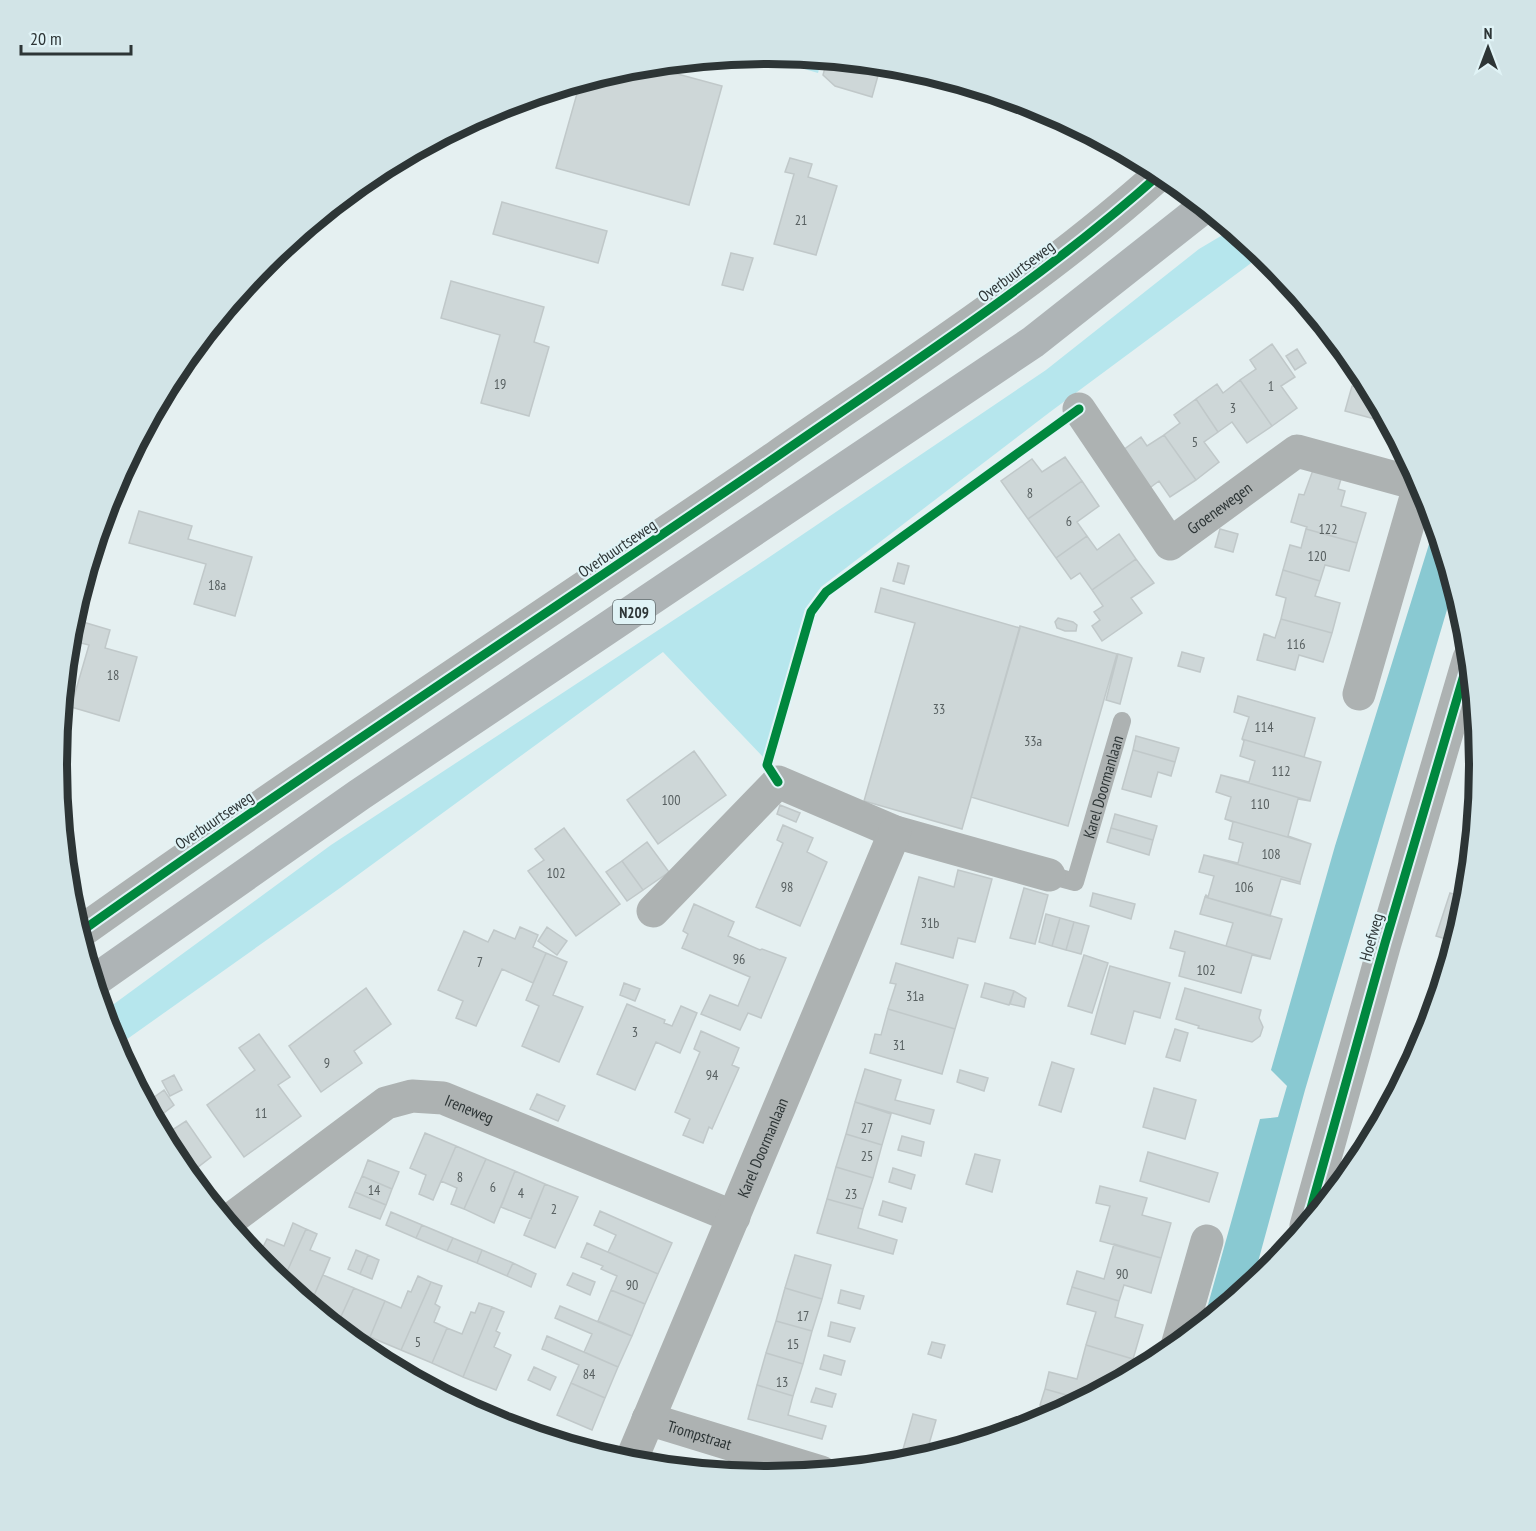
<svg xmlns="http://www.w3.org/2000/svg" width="1536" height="1531" font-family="'PT Sans Narrow',sans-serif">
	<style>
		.green { fill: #b6e6ed }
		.water { fill: #89c9d2 }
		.building { fill: #ced7d8; stroke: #c0c8c9; stroke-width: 1.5 }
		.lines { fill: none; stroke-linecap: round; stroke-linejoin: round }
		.service { stroke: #adb2b2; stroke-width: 18 }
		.minor { stroke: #adb2b2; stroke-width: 33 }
		.tertiary { stroke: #adb2b2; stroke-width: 33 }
		.primary { stroke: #aeb4b6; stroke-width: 33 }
		.cycleway-casing { stroke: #e0f3f6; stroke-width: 13 }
		.cycleway { stroke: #00873e; stroke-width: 9 }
		.labels { text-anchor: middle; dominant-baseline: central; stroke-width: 4.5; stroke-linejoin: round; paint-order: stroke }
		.number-label { font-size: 14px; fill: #586061 }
		.shield { fill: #e0f3f6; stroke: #636e70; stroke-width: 1.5 }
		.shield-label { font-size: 15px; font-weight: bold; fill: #2d3536 }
		.street-label { font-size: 16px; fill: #2d3536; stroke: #e0f3f6 }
		.rim { fill: none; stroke: #2d3536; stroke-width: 8 }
	</style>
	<rect width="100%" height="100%" fill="#e5f0f1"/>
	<path class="green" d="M768,54L822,59L818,73L757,55Z
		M1231,230L1262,255L1050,412L821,587L805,609L765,759L663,652L340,888L116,1047L111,1037L103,1012L331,845L756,566L1046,370L1199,249Z"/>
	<path class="water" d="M1435,525L1454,586L1305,1090L1252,1284L1202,1326L1260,1119L1278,1117L1287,1086L1271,1070L1335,846Z"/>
	<path class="building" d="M827,60L881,65L872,97L835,86L823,75Z
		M648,66L722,86L689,205L556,168L580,83L630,68Z
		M790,158L812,164L808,177L837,186L816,255L774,244L794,174L785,172Z
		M502,202L607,231L598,263L493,234Z
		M731,253L753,258L743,290L722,285Z
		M451,281L544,307L534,342L549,347L529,416L481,403L500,335L441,318Z
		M1272,344L1295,377L1281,386L1297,408L1272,426L1240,380L1256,369L1250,360Z
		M1297,349L1306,363L1295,370L1286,356Z
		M1364,379L1383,415L1382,421L1345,411L1352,386L1362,388Z
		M1240,380L1272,426L1247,443L1232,422L1218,432L1196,399L1217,384L1223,393Z
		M1196,399L1218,432L1204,442L1219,462L1196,480L1164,435L1180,423L1174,415Z
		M1164,435L1196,480L1170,497L1159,481L1147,490L1119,453L1141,437L1147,446Z
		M1065,457L1082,481L1028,519L1001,481L1032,459L1042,472Z
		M1313,470L1341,479L1338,489L1345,491L1341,506L1366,513L1357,543L1306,529L1307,527L1291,522L1299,494L1304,495Z
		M1082,481L1099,506L1077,522L1087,536L1056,558L1028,519Z
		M139,511L192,526L188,539L252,557L235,616L194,604L206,564L129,543Z
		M1220,529L1238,534L1233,552L1215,547Z
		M1306,529L1357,543L1349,571L1325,565L1320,581L1283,570L1290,545L1301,548Z
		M1119,534L1136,559L1092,590L1080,573L1071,579L1056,558L1087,536L1097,550Z
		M1136,559L1154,583L1131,598L1142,613L1102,641L1092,626L1100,620L1094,612L1103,606L1092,590Z
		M898,563L909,566L904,584L893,581Z
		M1283,570L1320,581L1315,596L1340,603L1332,633L1281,619L1286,598L1276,595Z
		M881,588L1020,628L962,829L864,801L915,623L875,612Z
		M1058,618L1073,622L1077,625L1076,631H1065L1057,628L1055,622Z
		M73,619L110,630L105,648L137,657L119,721L71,707L89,645L69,640Z
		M1281,619L1332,633L1323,662L1299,655L1295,670L1257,660L1264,634L1275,638Z
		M1020,626L1117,654L1068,826L971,797Z
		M1182,652L1204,658L1200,672L1178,666Z
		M1118,654L1132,658L1120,704L1106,700Z
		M1238,696L1315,718L1304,757L1321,762L1242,739L1249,717L1234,712Z
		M1136,736L1179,748L1175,762L1133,750Z
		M1242,739L1321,762L1310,801L1221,775L1249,782L1255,761L1240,756L1244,741Z
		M1133,750L1175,762L1171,776L1158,772L1151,797L1122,789Z
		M694,751L726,795L658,844L627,800Z
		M1221,775L1310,801L1298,799L1288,836L1311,844L1225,819L1231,797L1216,792Z
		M780,805L800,813L796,822L777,814Z
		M1115,814L1157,826L1153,840L1111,828Z
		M1225,819L1311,844L1300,882L1204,855L1238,863L1243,843L1229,839L1233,822Z
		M783,825L813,838L807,852L827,862L800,926L756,907L783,843L777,840Z
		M564,828L620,904L576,936L528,871L544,860L535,849Z
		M1111,828L1153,840L1149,855L1107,842Z
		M647,842L669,872L643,890L622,861Z
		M1204,855L1300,882V884L1281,879L1270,916L1205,897L1206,895L1208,897L1214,876L1199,872Z
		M622,861L643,890L627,901L606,872Z
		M958,870L992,879L975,942L958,938L953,958L901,944L919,877L954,887Z
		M1024,888L1048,895L1035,944L1010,938Z
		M1093,893L1135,904L1131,919L1090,906Z
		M1450,893L1466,898L1455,942L1436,936Z
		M1205,897L1282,919L1270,959L1226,946L1233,923L1200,914Z
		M694,904L734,922L728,936L760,950L762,949L786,958L761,1018L748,1013L740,1030L701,1014L710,995L738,1006L750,977L682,948L688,934L683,931Z
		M1046,914L1060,918L1052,946L1039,942Z
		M1060,918L1074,922L1066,950L1052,946Z
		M1074,922L1089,926L1081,954L1066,950Z
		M520,927L538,935L533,947L546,953L533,983L502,969L476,1026L456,1018L463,1001L438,990L464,931L488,942L494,930L515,939Z
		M547,927L567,941L557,955L538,941Z
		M1175,931L1270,959L1252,955L1241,993L1179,976L1185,952L1170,948Z
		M546,953L567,962L553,995L583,1007L559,1062L522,1046L539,1006L526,1000Z
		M1084,955L1108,963L1092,1013L1068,1006Z
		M896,963L968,985L955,1029L888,1009L896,984L890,983Z
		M1110,966L1170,983L1160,1018L1134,1011L1125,1044L1091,1034Z
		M1438,969L1446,971L1434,1008L1427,1006Z
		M624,983L640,989L635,1001L620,995Z
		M985,983L1014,991L1009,1005L981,997Z
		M366,988L391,1024L354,1051L362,1063L321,1092L289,1046Z
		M1185,988L1261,1010L1259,1018L1263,1027L1260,1036L1252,1042L1198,1028L1199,1026L1176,1019Z
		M1014,991L1026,998L1024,1007L1010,1004Z
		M627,1004L665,1020L664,1023L672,1026L681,1006L697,1013L680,1053L656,1042L635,1090L597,1074Z
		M1427,1006L1434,1008L1422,1045L1416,1043Z
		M888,1009L955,1029L942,1074L870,1053L875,1034L881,1035Z
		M1175,1029L1188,1033L1180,1061L1166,1057Z
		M701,1031L739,1048L732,1065L739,1068L712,1129L709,1127L703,1143L683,1135L690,1119L675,1112L700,1052L694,1049Z
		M259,1034L290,1077L278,1085L301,1116L244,1157L207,1105L255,1070L239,1048Z
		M1052,1062L1074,1069L1061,1112L1039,1105Z
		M865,1069L901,1080L895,1100L934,1110L930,1124L855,1102Z
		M960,1070L988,1078L984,1091L957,1082Z
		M174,1075L182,1090L170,1096L162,1081Z
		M1154,1088L1196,1100L1185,1139L1143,1127Z
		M164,1090L174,1105L160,1116L149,1101Z
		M537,1094L565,1106L558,1121L530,1109Z
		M855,1102L891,1114L882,1145L846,1134Z
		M186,1121L211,1157L197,1168L205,1179L197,1185L176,1160L163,1136Z
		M425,1133L456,1146L433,1200L419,1194L426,1175L410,1168Z
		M846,1134L882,1145L873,1178L836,1167Z
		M902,1136L924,1142L921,1156L898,1150Z
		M456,1146L486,1159L464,1209L451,1204L457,1188L441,1181L433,1200Z
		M1148,1152L1218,1173L1209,1202L1140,1181Z
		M975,1154L1000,1160L992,1192L966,1184Z
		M486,1159L515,1171L494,1223L464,1209Z
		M368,1160L399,1172L392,1189L362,1176Z
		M836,1167L873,1178L863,1209L827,1199Z
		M893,1168L915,1175L911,1189L889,1182Z
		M515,1171L545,1184L531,1219L501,1207Z
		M362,1176L392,1189L386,1205L355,1192Z
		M545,1184L578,1197L555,1248L524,1235Z
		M1100,1186L1147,1198L1142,1215L1171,1223L1161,1258L1100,1241L1110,1206L1096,1203Z
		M355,1192L386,1205L380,1219L349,1207Z
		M827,1199L863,1209L858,1228L897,1240L893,1254L817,1233Z
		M883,1201L906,1208L902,1222L879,1215Z
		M600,1211L672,1243L658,1274L608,1252L616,1235L594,1225Z
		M391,1212L422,1225L416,1238L386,1225Z
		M293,1223L306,1229L282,1283L265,1268L256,1258L260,1248L262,1249L267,1239L284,1246Z
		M422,1225L453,1238L447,1251L416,1238Z
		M306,1229L317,1234L310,1250L330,1258L310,1305L282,1283Z
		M453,1238L482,1250L477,1263L447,1251Z
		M587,1243L658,1274L645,1304L611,1290L617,1276L601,1269L603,1266L581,1257Z
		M1114,1244L1161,1258L1151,1293L1124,1285L1119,1301L1072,1287L1077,1271L1104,1279Z
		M356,1250L368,1255L360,1274L348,1269Z
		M482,1250L513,1263L507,1276L477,1263Z
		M368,1255L379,1260L372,1279L360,1274Z
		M795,1255L831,1265L822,1299L785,1288Z
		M330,1258L323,1275L354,1288L338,1323L325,1318L310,1305Z
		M513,1263L536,1274L531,1287L507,1276Z
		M573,1273L595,1282L590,1295L567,1285Z
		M418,1276L431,1282L401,1350L370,1337L385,1301L401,1308L408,1291L411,1292Z
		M431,1282L442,1286L435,1304L440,1307L434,1322L447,1328L432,1363L401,1350Z
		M1072,1287L1119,1301L1115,1317L1143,1325L1133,1359L1086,1345L1096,1312L1067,1304Z
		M354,1288L385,1301L370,1337L338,1323Z
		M785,1288L822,1299L812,1331L776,1321Z
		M611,1290L645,1304L632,1336L598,1321Z
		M841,1290L864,1296L860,1309L838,1303Z
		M479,1303L492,1307L463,1377L432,1363L447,1328L462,1334L471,1312L475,1313Z
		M560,1306L632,1336L618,1367L584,1352L592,1334L555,1318Z
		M492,1307L504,1312L496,1331L500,1333L494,1347L511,1355L496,1390L463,1377Z
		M776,1321L812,1331L803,1364L766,1353Z
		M831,1322L855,1328L850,1342L828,1336Z
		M547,1336L618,1367L605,1398L571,1383L579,1365L542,1349Z
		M932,1342L945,1345L941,1358L928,1354Z
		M1086,1345L1133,1359L1128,1376L1104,1389L1096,1386L1093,1394L1084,1400L1045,1389L1049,1372L1077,1379Z
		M766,1353L803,1364L793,1396L757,1385Z
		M824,1355L845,1361L841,1375L820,1369Z
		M534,1367L556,1377L550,1390L528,1380Z
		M571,1383L605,1398L592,1430L557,1415Z
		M757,1385L793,1396L788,1415L826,1426L822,1439L748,1419Z
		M816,1388L836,1394L832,1407L811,1402Z
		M1045,1389L1084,1400L1061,1412L1040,1405Z
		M913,1414L936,1420L925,1458L922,1459L902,1453Z"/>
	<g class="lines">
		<path class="service" id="s1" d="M1049,875L1075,882L1122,721"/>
		<g class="minor">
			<path id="s2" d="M1079,409L1170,544L1297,451L1421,485"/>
			<path d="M1359,694L1420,483"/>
			<path d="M653,911L778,782L895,832L1049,875"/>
			<path d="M79,933C308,770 544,616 776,457C907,366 1043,279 1161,173"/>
			<path id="s3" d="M227,1222L386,1103L412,1096L443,1098L734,1217"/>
			<path d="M1177,1346L1207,1241"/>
			<path id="s4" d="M648,1419L821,1472"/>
			<path id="s5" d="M630,1463L895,832"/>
		</g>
		<path class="tertiary" d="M1306,1226L1385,943L1469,658"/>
		<path class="primary" d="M94,981L359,795L1033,342L1204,207"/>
		<g class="cycleway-casing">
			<path id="cycleway" d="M778,782L767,765L811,612L826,592L1079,409
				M79,933C308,770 544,616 776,457C907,366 1043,279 1161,173
				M1306,1226L1385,943L1469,658"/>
		</g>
		<use href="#cycleway" class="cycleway"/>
	</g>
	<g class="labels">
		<g class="number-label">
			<text x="801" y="220">21</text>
			<text x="500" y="384">19</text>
			<text x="1271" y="386">1</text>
			<text x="1233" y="408">3</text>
			<text x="1195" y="442">5</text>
			<text x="1030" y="493">8</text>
			<text x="1069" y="521">6</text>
			<text x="1328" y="529">122</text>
			<text x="1317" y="556">120</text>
			<text x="217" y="585">18a</text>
			<text x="1296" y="644">116</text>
			<text x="113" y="675">18</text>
			<text x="939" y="709">33</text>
			<text x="1264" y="727">114</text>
			<text x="1033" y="741">33a</text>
			<text x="1281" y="771">112</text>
			<text x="671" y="800">100</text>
			<text x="1260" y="804">110</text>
			<text x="1271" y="854">108</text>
			<text x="556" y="873">102</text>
			<text x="787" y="887">98</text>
			<text x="1244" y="887">106</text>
			<text x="930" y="923">31b</text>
			<text x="739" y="959">96</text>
			<text x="480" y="962">7</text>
			<text x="1206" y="970">102</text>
			<text x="915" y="996">31a</text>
			<text x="635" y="1032">3</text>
			<text x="899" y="1045">31</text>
			<text x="327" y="1063">9</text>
			<text x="712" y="1075">94</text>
			<text x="261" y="1113">11</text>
			<text x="867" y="1128">27</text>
			<text x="867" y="1156">25</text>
			<text x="460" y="1177">8</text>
			<text x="493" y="1187">6</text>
			<text x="374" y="1190">14</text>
			<text x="521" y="1193">4</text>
			<text x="851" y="1194">23</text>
			<text x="554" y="1209">2</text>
			<text x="1122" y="1274">90</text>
			<text x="632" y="1285">90</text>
			<text x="803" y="1316">17</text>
			<text x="418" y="1342">5</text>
			<text x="793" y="1344">15</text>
			<text x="589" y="1374">84</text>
			<text x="782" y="1382">13</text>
		</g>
		<rect class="shield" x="613" y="600" width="42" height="24" rx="4.5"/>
		<g class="shield-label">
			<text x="634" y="612">N209</text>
		</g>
		<g class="street-label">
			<text transform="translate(1016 271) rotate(-37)">Overbuurtseweg</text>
			<text stroke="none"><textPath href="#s2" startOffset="224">Groenewegen</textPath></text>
			<text transform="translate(617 548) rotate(-34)">Overbuurtseweg</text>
			<text stroke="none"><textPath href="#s1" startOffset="126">Karel Doormanlaan</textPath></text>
			<text transform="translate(214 820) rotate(-34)">Overbuurtseweg</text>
			<text transform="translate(1371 937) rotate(-74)">Hoefweg</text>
			<text stroke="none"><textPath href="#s3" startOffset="285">Ireneweg</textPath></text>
			<text stroke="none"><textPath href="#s5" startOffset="342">Karel Doormanlaan</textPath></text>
			<text stroke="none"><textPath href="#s4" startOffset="54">Trompstraat</textPath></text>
		</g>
	</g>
	<path d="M0 0H1536V1531H0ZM67 765a701 701 0 1 1 1402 0a701 701 0 1 1-1402 0Z" fill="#d2e4e7" fill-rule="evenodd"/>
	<path class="rim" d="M67 765a701 701 0 1 1 1402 0a701 701 0 1 1-1402 0Z"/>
	<g transform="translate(1488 48)" stroke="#e0f3f6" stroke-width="4.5" paint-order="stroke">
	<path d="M0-4.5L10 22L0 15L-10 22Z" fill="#2d3536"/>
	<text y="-9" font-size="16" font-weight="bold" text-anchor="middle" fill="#2d3536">N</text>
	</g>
	<path d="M21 45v9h110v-9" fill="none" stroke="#2d3536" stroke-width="3"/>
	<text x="30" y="45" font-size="18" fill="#2d3536" stroke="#e0f3f6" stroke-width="4.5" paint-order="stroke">20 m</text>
</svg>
